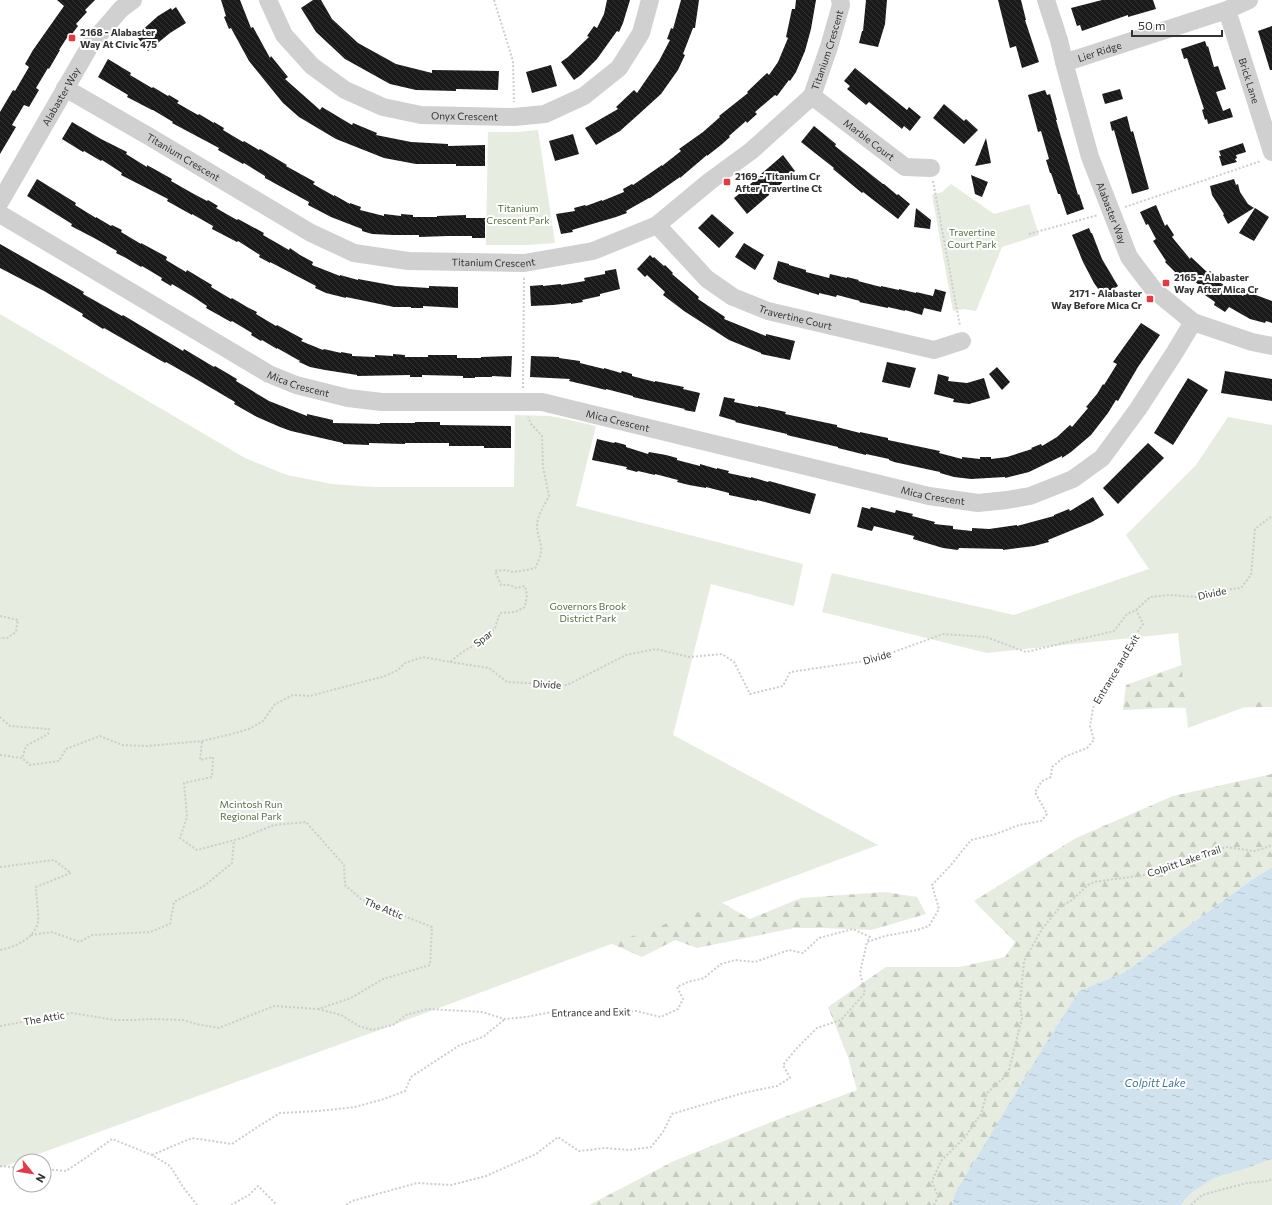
<svg xmlns="http://www.w3.org/2000/svg" width="1272" height="1205" font-family="Commissioner,sans-serif">
	<style>
		.forest { fill: url(#forest-firs) }
		.park { fill: #e6ecdf }
		.water { fill: url(#water-ripples) }
		.building { fill: url(#building-back-hatch) }
		.lines { fill: none; stroke-linecap: round; stroke-linejoin: round }
		.path { stroke: #cdcdcd; stroke-width: 2; stroke-dasharray: 2 2; stroke-linecap: butt }
		.minor { stroke: #d0d0d0; stroke-width: 18 }
		.poi-dot { fill: #e63946; stroke: #fff; stroke-width: 1.5 }
		.labels { text-anchor: middle; dominant-baseline: central; stroke-width: 4; stroke-linejoin: round; paint-order: stroke }
		.poi-label { font-size: 10px; font-weight: bold; fill: #333; stroke: #fff; text-anchor: start }
		.street-label { font-size: 10px; fill: #333; stroke: #fff }
		.park-label { font-size: 10px; fill: #56703f; stroke: #fff }
		.water-label { font-size: 11px; font-style: italic; fill: #3f7597; stroke: #fff }
	</style>
	<defs>
		<pattern id="forest-firs" width="22" height="20" patternUnits="userSpaceOnUse"><rect width="22" height="20" fill="#e6ecdf"/><path d="M5 1l3.5 6h-7zM16 11l3.5 6h-7z" fill="#c6cbc0"/></pattern>
		<pattern id="water-ripples" width="26" height="14" patternUnits="userSpaceOnUse"><rect width="26" height="14" fill="#cfe2ee"/><path d="M2 4q2-2 4 0t4 0M15 11q2-2 4 0t4 0" fill="none" stroke="#b2c2cd"/></pattern>
		<pattern id="building-back-hatch" width="6" height="6" patternUnits="userSpaceOnUse"><rect width="6" height="6" fill="#1a1a1a"/><path d="M-1 5l2 2M0 0l6 6M5-1l2 2" fill="none" stroke="#333"/></pattern>
	</defs>
	<rect width="100%" height="100%" fill="#fff"/>
	<path class="forest" d="M1272,626V707L1162,708L1123,710L1126,685L1204,657Z
		M1272,774V867L1253,879L1125,972L1079,991L955,1193L952,1205H589L674,1161L779,1119L857,1090L848,1057L828,1007L886,967H959L1005,957L1015,942L974,901L1076,838L1173,796Z
		M700,890L750,919L801,898L885,892L917,897L926,914L871,930L823,928H794L697,948L675,940L642,957L592,935Z"/>
	<path class="park" d="M538,130L555,243L527,245H486L488,132H518Z
		M951,184L994,214L1029,204L1039,235L1002,247L976,311L963,309L953,311L932,195L942,192Z
		M0,314L245,458L287,475L332,484L375,487H514L515,415L549,416L561,418L596,426L576,506L803,564L794,606L711,584L673,735L878,845L393,1025L0,1168Z
		M1228,417L1272,425V697L1188,728L1178,633L987,653L822,612L832,573L1014,615L1149,569L1126,535L1196,465Z
		M1272,1159V1205H1181L1190,1194L1214,1178L1245,1169Z"/>
	<path class="water" d="M1272,867V1159L1245,1169L1214,1178L1190,1194L1181,1205H952L955,1193L1043,1048L1079,991L1125,972L1253,879Z"/>
	<path class="building" d="M57,0H95L85,10L87,12L76,24L78,26L72,34L70,33L59,50H60L49,69L48,68L36,88L39,90L29,107L24,105L12,125L16,127L0,154V112L13,90L15,91L29,67L25,64L33,50L64,6Z
		M221,0H240L251,28L253,27L270,58L271,56L288,77L285,79L320,110L322,107L352,125L353,123L377,133L376,135L411,142L448,144V146L485,145V166H456V164H416L384,158L336,139L299,117L283,103L249,61L231,28L229,29L224,17L226,16Z
		M313,0H321L332,19L358,43L396,64L432,73V70L499,71L498,90L456,89V91L416,90L390,84L345,59L316,32L301,8Z
		M607,0H630L623,23L619,32L617,31L597,59L581,75L574,80L561,62L568,57L589,37L587,36L594,26L597,28L604,14Z
		M681,0H699L695,28H693L683,54L685,55L678,70L661,94L639,114L620,131L596,145L585,128L618,109L616,107L634,90L637,93L659,61L670,40L667,39L671,28L673,29Z
		M796,0H816L811,29L805,51L796,72L790,81L789,80L777,96L775,95L755,112L757,114L747,123L746,121L729,136L730,137L721,145L707,156V155L680,178V177L650,198H649L626,211L627,213L616,217L572,230L573,232L561,234L556,214L575,211L574,208L585,205L586,206L602,200V201L624,192L623,189L632,184L633,185L662,165V166L681,151L679,149L703,132L720,117L719,116L748,93L747,92L767,73L769,75L778,62L788,38L786,37L792,9H795Z
		M866,0H887L885,24L878,47L859,43L862,31H863Z
		M998,0H1021L1026,20H1025L1039,62L1022,68L1016,46L1010,48Z
		M1102,0H1153L1156,9L1128,17V15L1082,31L1080,25L1077,26L1071,8Z
		M176,7L186,23L170,33L148,51L137,37L140,34L139,33L158,16L171,8L172,10Z
		M1272,26V70H1270L1258,31Z
		M1205,41L1207,47L1208,46L1214,67L1218,66L1226,89L1216,92L1223,111L1230,108L1233,117L1208,124L1207,119L1205,120L1202,110L1204,109L1187,58L1184,59L1181,49Z
		M108,59L131,73L130,75L152,88L153,87L168,96L169,95L179,101L177,103L198,115L199,114L214,123V122L224,128L223,130L243,142L244,141L259,150L260,149L287,165L286,166L315,182L313,184L334,196V195L350,204V203L361,207L360,210L384,216V214L401,216V214L413,215V217H437V216L466,215V218H485V238H472V236H448L419,237V235H393L372,234L362,231V229L331,217L308,205L309,202L265,178V176L244,163L243,164L218,150L219,148L172,123L173,122L153,110H152L127,97L128,95L98,77Z
		M551,65L557,86L532,93L526,72Z
		M855,68L907,110L909,107L921,117L910,131L904,126L902,129L869,102L866,105L847,89L850,86L844,81Z
		M1120,89L1123,99L1105,104L1102,94Z
		M1045,90L1047,95L1050,94L1057,120H1056L1078,195L1079,194L1084,209L1067,215L1060,194H1058L1051,173H1050L1046,160L1049,159L1041,131L1038,132L1028,95Z
		M944,104L964,121L966,119L978,130L964,144L933,118Z
		M1127,116L1131,132L1133,131L1149,189L1132,194L1114,130L1112,131L1110,122Z
		M72,122L101,139L127,152L126,154L147,167V165L172,179L171,181L192,193L207,201L208,200L218,206L216,208L237,220L238,219L264,233L263,235L289,250L290,248L300,255L313,262L312,265L340,276V275L358,280V279L396,286L429,288V286L458,287V308L423,306V308H411V307H394L346,297V298L326,293L315,288L316,286L270,262V263L259,257L260,255L238,241L237,242L212,229L213,226L192,214V215L167,201L168,199L121,175L122,173L102,160L101,161L84,151L83,152L62,139Z
		M814,126L836,144L835,146L883,184H884L897,195L898,194L910,204L898,219L863,192L862,193L833,169L834,168L801,142Z
		M573,134L579,154L555,161L549,141Z
		M986,138L991,163L975,166Z
		M1243,143L1246,152L1236,155L1237,158L1235,159L1237,162L1222,166L1219,156H1221L1219,151Z
		M783,155L795,171L782,182V183L769,194V195L747,214L734,198L748,187V186L761,175V174Z
		M971,175L988,182L982,197L975,194Z
		M37,179L76,203L75,205L96,218V217L111,226L112,225L122,230L121,232L141,244V243L167,257L166,260L186,272L187,270L212,285L211,287L231,299L232,298L247,307L257,312L256,314L276,326L277,325L303,339L301,341L323,350L324,349L341,353V352L352,354V356L375,357V355L393,356V354L405,355V357H428V355H457V358H481V357L512,356L511,377L492,376V377H475V378H463V376L422,375V377H410V375L357,376V375L325,370L310,367L299,362L300,361L277,348V349L262,340L261,341L251,335L252,333L232,321L231,322L206,308L207,306L192,296L172,284L171,286L161,280L162,278L142,266L141,267L126,258L116,253L117,251L96,239L71,226L72,224L27,196Z
		M1234,179L1236,185L1238,184L1240,192L1248,204L1254,208L1228,224L1223,215L1224,214L1212,195L1210,186Z
		M1156,205L1165,226L1167,224L1174,235L1172,237L1190,259L1191,257L1208,273L1210,271L1221,280L1219,282L1243,296L1245,291L1272,301V323L1266,321L1265,323L1250,319L1229,307L1225,312L1214,305L1215,302L1202,293L1205,289L1191,279L1190,280L1185,275L1182,279L1165,262L1166,261L1153,241L1156,239L1148,224L1146,225L1140,212Z
		M916,208L931,220L930,229L914,227Z
		M1255,208L1269,217L1254,241L1239,233Z
		M712,214L734,233L719,248L698,228Z
		M1089,228L1091,233H1092L1102,259L1118,286L1103,296L1094,283L1083,262L1072,235Z
		M744,243L764,255L755,270L735,257Z
		M0,244L84,292L83,294L122,316L123,315L183,351L184,349L214,367L215,366L237,379L236,381L269,401L307,416V414L333,420V423L380,424V423H415V422H440V425L511,426V448H484V446H449V443H405V444L369,443V445L343,444V443L291,431L280,427L257,417L234,404L235,402L196,379L166,362L165,363L104,328L103,329L82,316L83,314L44,291L0,268Z
		M650,255L653,258L654,257L664,266L665,265L673,273L672,274L699,297L698,299L725,317L724,319L766,336V334L795,341L790,360L761,354V353L729,340L684,311L663,295L665,292L647,275L645,277L637,269Z
		M778,261L789,264V265L806,270V272L829,278L830,274L847,278V277L859,280L858,281L881,287V286L899,290V289L916,293V292L933,296L935,289L946,292L941,312L924,308L922,315L905,310V311L888,307V308L859,302L860,301L837,295L836,297L819,293V295L777,282V281L773,279Z
		M616,269L620,289L600,294V296L582,300L583,302L571,304V303L553,305L531,306L530,286L543,285V286L561,284V285L585,281L584,278L605,274V271Z
		M1141,323L1160,335L1138,367L1118,401L1116,400L1108,413L1091,435L1071,452L1062,458V456L1029,472L1005,478V477L971,479L954,477L940,473V472L894,462L889,460V459L866,454V455L838,448V447L791,436L787,435V434L735,422L736,421L719,416L724,397L735,399L734,402L758,407V406L786,412L785,414L837,425V427L860,433V432L888,438V440L940,451L939,453L962,459V457L980,459V457H991V459L1007,457L1032,449L1031,448L1041,444L1042,446L1057,437L1070,425L1072,427L1088,408L1086,407L1097,394L1103,384L1104,385L1117,364L1113,362Z
		M531,356L559,357V358L580,361V363L604,369V368L621,373L622,371L632,374V376L655,382V381L684,387L683,389L700,393L695,412L684,410L685,409L633,397V396L606,389V390L586,385L569,381L570,379L530,377Z
		M887,362L916,368L910,388L882,382Z
		M997,367L1010,382L1002,390L989,374Z
		M1225,371L1272,379V401L1221,393Z
		M938,374L949,377L948,381L967,383L984,378L990,398L969,404L953,402L954,399L934,394Z
		M1188,378L1208,390L1173,445L1154,433Z
		M597,439L614,443L615,442L626,445V447L648,454L649,452L666,455L677,458V460L700,466V464L717,469V468L729,471L728,473L751,478V477L768,482L769,481L816,494L810,514L757,500V501L729,495V493L706,487V488L689,485L677,482L678,480L655,474V475L638,471L637,472L626,469L627,467L592,460Z
		M1148,443L1164,458L1118,504L1103,488Z
		M1093,497L1104,515L1092,522L1048,540L1049,542L1034,546L1003,550V549L959,548L958,550L943,548L913,539L914,536L874,526L872,531L857,527L862,507L870,509L871,507L895,513L896,510L913,514L912,516L935,522L934,524L953,526V529L972,531V528L989,529L1017,525V526L1054,516V515L1069,509L1070,511Z"/>
	<g class="lines">
		<path class="path" d="M494,0L513,61L514,102
			M933,181L960,326
			M1125,207L1261,161
			M1029,234L1098,215
			M523,388L524,276
			M0,616L18,620L16,632L7,638H0
			M450,662L489,668L507,682L567,685L626,655L656,649L689,657L722,654L734,662L750,694L783,686L790,672L872,660L943,634L986,637L1026,652L1114,631L1127,614L1136,610L1150,597L1170,595L1196,597L1223,590L1241,588L1251,575L1255,529L1272,516
			M0,717L10,726L49,729L48,734L26,746L22,758
			M0,755L22,758L30,765L59,761L66,749L100,736L122,745L147,746L202,741L228,735L249,729L263,721L275,704L293,695L310,696L385,676L398,670L405,663L423,657L450,662L461,653L486,638L495,628L500,613L515,612L525,607L527,595L525,586L516,588L510,585H501L495,571L506,570L513,572L527,570L535,568C538,562 542,554 541,547C540,539 537,533 537,525C538,514 544,506 549,496L543,467L542,436L531,424L528,417
			M0,867L54,860L71,873L36,887C36,895 39,915 38,922C34,939 15,947 0,950
			M31,935L52,932L80,942L92,935L150,932L170,924L174,902L204,886L232,863L234,840
			M318,1009L341,1015L359,1026L372,1030L393,1025L406,1015L428,1009L482,1012L505,1019L526,1017L552,1012L611,1013L636,1011L661,1017L678,1009L683,999L677,987L688,982L704,978L721,964L735,960L755,962L789,950L803,953L819,938L853,929L870,937L867,942L885,936L917,930L929,926L939,909L932,885L951,865L971,840L996,834L1019,825L1041,821L1047,814L1035,792L1042,781L1051,777L1052,767L1064,757L1087,748L1094,740L1090,726L1093,708L1128,646L1143,624L1136,610
			M0,1026L72,1013L115,1020H133L152,1019L183,1020L196,1024L219,1028L274,1006L318,1009L351,998L383,979L430,965L432,927L361,899L345,885L344,865L306,822L274,825L242,838L197,850L180,838L187,817L184,783L212,777L213,757L200,760L202,741
			M152,1155L192,1138L232,1144L259,1126L280,1113L319,1111L355,1107L384,1099L405,1091L411,1077L460,1045L483,1037L504,1020
			M0,1166L20,1168
			M44,1169L66,1171L87,1157L112,1139L152,1155L170,1166L183,1187L197,1205
			M231,1205L249,1195L258,1186L277,1205
			M346,1205L352,1201L417,1183L451,1185L486,1176L536,1154L558,1137L579,1151L605,1148L629,1150L651,1147L663,1132L672,1114L743,1093L777,1086L790,1078L783,1065L797,1048L817,1028L841,1020L865,993L860,973L867,942
			M934,1205L938,1197L932,1181L941,1161L965,1137L981,1114L987,1093L1008,1074L1022,1018L1020,1004L1024,961L1042,929L1060,907L1072,900L1088,885L1094,882L1144,875L1179,865L1199,856L1226,847L1254,851L1262,849L1272,845
			M1191,1205L1202,1195L1247,1183L1268,1181L1272,1179"/>
		<g class="minor">
			<path id="s1" d="M268,0L284,35L312,66L345,90L383,107L421,115L514,117L545,114L584,96L619,68L641,33L650,0"/>
			<path id="s2" d="M1046,0L1059,40L1064,62L1090,157L1129,257L1154,290L1193,322L1252,342L1272,346"/>
			<path id="s3" d="M1227,10L1272,152"/>
			<path id="s4" d="M1064,62L1076,59L1227,10L1249,0"/>
			<path id="s5" d="M65,88L150,137L311,233L354,253L408,261L524,263L593,251L657,225L710,181L751,151L812,96L829,47L841,5L840,0"/>
			<path id="s6" d="M812,96L905,167L931,168"/>
			<path id="s7" d="M0,202L91,44L121,9L133,0"/>
			<path id="s8" d="M0,214L269,374L296,385L348,398L382,402H542L929,496L978,503L1007,500L1030,496L1073,479L1102,458L1138,409L1175,352L1193,322"/>
			<path id="s9" d="M657,225L707,279L733,297L768,311L934,350L962,341"/>
		</g>
	</g>
	<g class="poi-dot">
		<rect x="68" y="34" width="8" height="8" rx="2"/>
		<rect x="723" y="178" width="8" height="8" rx="2"/>
		<rect x="1162" y="279" width="8" height="8" rx="2"/>
		<rect x="1146" y="295" width="8" height="8" rx="2"/>
	</g>
	<g class="labels">
		<g class="poi-label">
			<text x="80" y="32">2168 - Alabaster<tspan x="80" dy="12">Way At Civic 475</tspan></text>
			<text x="735" y="176">2169 - Titanium Cr<tspan x="735" dy="12">After Travertine Ct</tspan></text>
			<text x="1174" y="277">2165 - Alabaster<tspan x="1174" dy="12">Way After Mica Cr</tspan></text>
			<text x="1142" y="293" text-anchor="end">2171 - Alabaster<tspan x="1142" dy="12">Way Before Mica Cr</tspan></text>
		</g>
		<g class="street-label">
			<text stroke="none"><textPath href="#s5" startOffset="893">Titanium Crescent</textPath></text>
			<text stroke="none"><textPath href="#s4" startOffset="37">Lier Ridge</textPath></text>
			<text stroke="none"><textPath href="#s3" startOffset="74">Brick Lane</textPath></text>
			<text stroke="none"><textPath href="#s7" startOffset="122">Alabaster Way</textPath></text>
			<text stroke="none"><textPath href="#s1" startOffset="245">Onyx Crescent</textPath></text>
			<text stroke="none"><textPath href="#s6" startOffset="72">Marble Court</textPath></text>
			<text stroke="none"><textPath href="#s5" startOffset="137">Titanium Crescent</textPath></text>
			<text stroke="none"><textPath href="#s2" startOffset="223">Alabaster Way</textPath></text>
			<text stroke="none"><textPath href="#s5" startOffset="473">Titanium Crescent</textPath></text>
			<text stroke="none"><textPath href="#s9" startOffset="171">Travertine Court</textPath></text>
			<text stroke="none"><textPath href="#s8" startOffset="344">Mica Crescent</textPath></text>
			<text stroke="none"><textPath href="#s8" startOffset="668">Mica Crescent</textPath></text>
			<text stroke="none"><textPath href="#s8" startOffset="992">Mica Crescent</textPath></text>
			<text transform="translate(1212 593) rotate(-12)">Divide</text>
			<text transform="translate(483 638) rotate(-38)">Spar</text>
			<text transform="translate(877 657) rotate(-16)">Divide</text>
			<text transform="translate(1116 669) rotate(-59)">Entrance and Exit</text>
			<text transform="translate(547 684) rotate(3)">Divide</text>
			<text transform="translate(1184 861) rotate(-19)">Colpitt Lake Trail</text>
			<text transform="translate(384 908) rotate(22)">The Attic</text>
			<text transform="translate(591 1012) rotate(-1)">Entrance and Exit</text>
			<text transform="translate(44 1018) rotate(-10)">The Attic</text>
		</g>
		<g class="park-label">
			<text x="518" y="208">Titanium<tspan x="518" dy="12">Crescent Park</tspan></text>
			<text x="972" y="232">Travertine<tspan x="972" dy="12">Court Park</tspan></text>
			<text x="588" y="606">Governors Brook<tspan x="588" dy="12">District Park</tspan></text>
			<text x="251" y="804">Mcintosh Run<tspan x="251" dy="12">Regional Park</tspan></text>
		</g>
		<g class="water-label">
			<text x="1155" y="1082">Colpitt Lake</text>
		</g>
	</g>
	<g transform="translate(32 1173) rotate(120)"><circle r="19" fill="#ffffff" stroke="#adadad"/>
	<path d="M0-3L7 15L0 10L-7 15Z" fill="#e63946"/>
	<text y="-6" font-size="11" font-weight="bold" text-anchor="middle" fill="#333333">N</text>
	</g>
	<path d="M1132 30v6h90v-6" fill="none" stroke="#333333" stroke-width="2"/>
	<text x="1138" y="30" font-size="12" fill="#333333" stroke="#ffffff" stroke-width="3" paint-order="stroke">50 m</text>
</svg>
